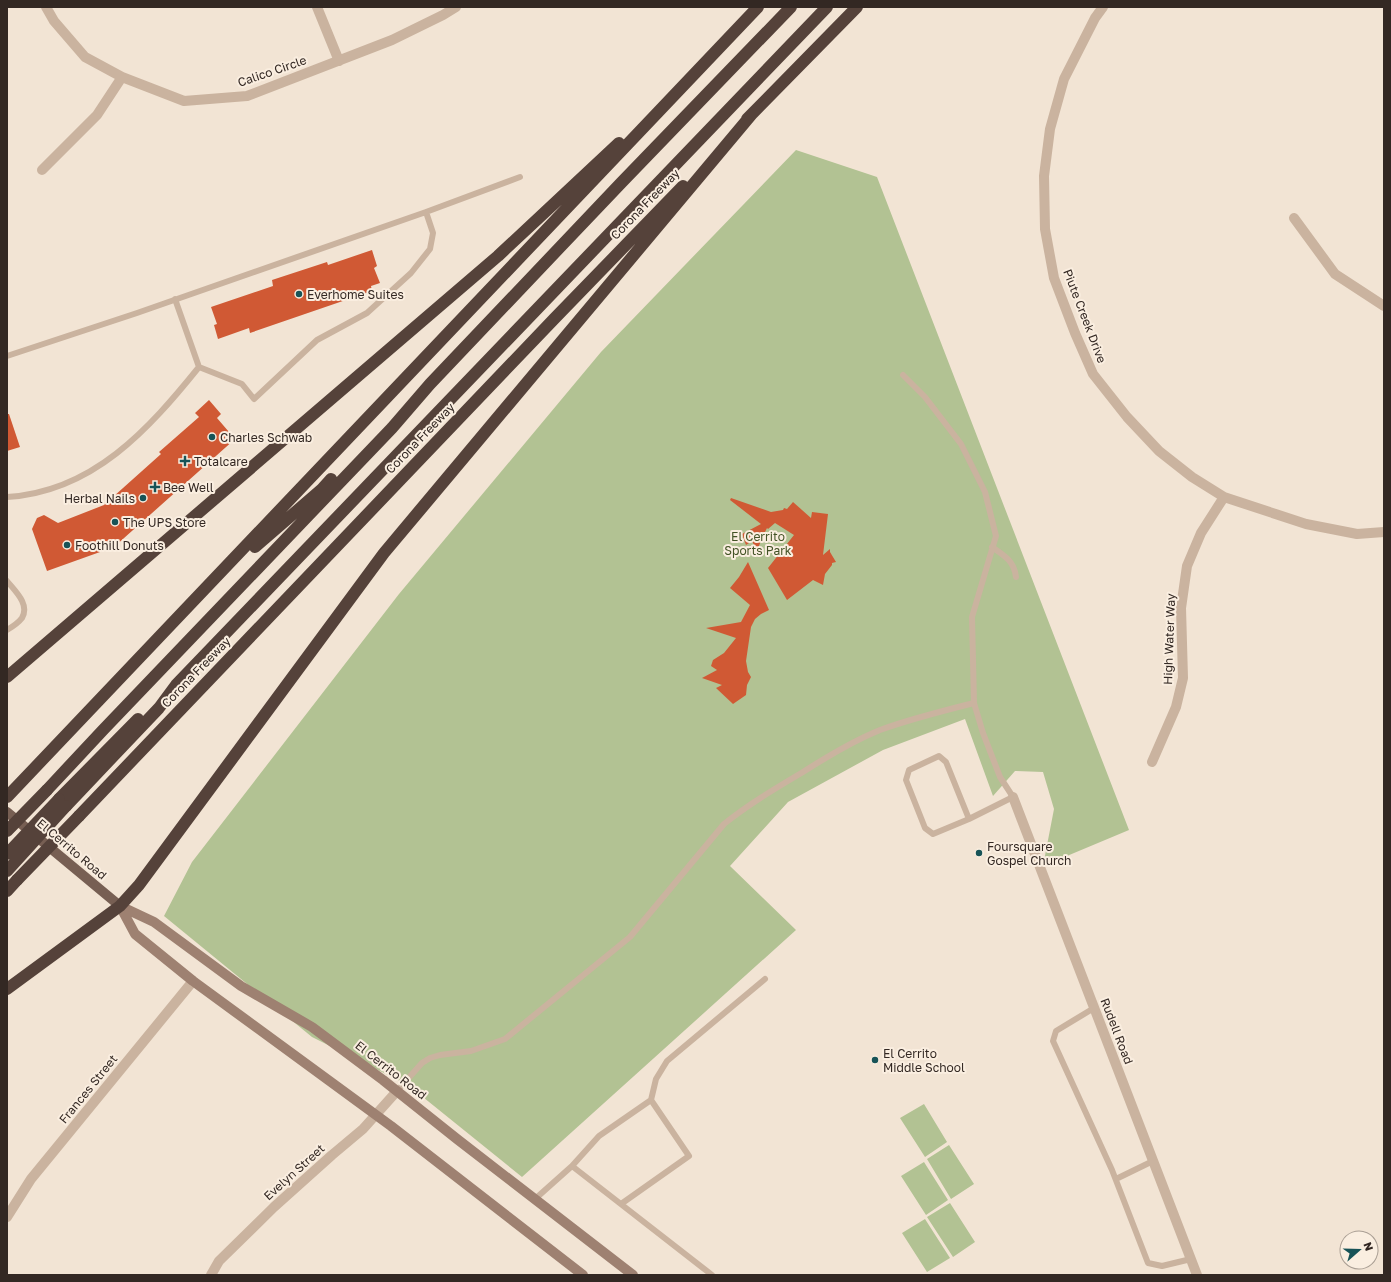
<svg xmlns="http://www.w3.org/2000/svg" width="1391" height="1282" font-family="'Golos Text',sans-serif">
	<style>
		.green { fill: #b2c293 }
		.building { fill: #d05934 }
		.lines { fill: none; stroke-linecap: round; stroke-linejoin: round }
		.service { stroke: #cab39f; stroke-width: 6 }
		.minor { stroke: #cab39f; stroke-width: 10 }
		.secondary { stroke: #9e8171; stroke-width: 10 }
		.primary { stroke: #775f53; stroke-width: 10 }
		.motorway { stroke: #55423a; stroke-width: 12 }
		.motorway-bridge { stroke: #55423a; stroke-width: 12 }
		.poi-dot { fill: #175357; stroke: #faeee0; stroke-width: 1.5 }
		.labels { text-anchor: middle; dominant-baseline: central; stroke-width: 4; stroke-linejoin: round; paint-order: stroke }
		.street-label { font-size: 12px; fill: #332823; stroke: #faeee0 }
		.poi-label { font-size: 12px; fill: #332823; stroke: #faeee0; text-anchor: start }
		.park-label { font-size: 12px; fill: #435326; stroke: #faeee0 }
	</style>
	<rect width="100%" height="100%" fill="#f2e4d4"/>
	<path class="green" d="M796,150L877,177L1129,830L1043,866L1054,809L1043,772L1015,771L993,796L965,719L883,750L788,802L730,866L796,930L522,1177L408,1085L312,1037L164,916L192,862L399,594L601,352Z
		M924,1104L947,1142L925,1157L900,1118Z
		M949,1145L974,1184L951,1199L927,1159Z
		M924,1162L948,1200L926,1215L901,1176Z
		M950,1203L975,1242L953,1257L927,1217Z
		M925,1219L950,1258L927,1272L902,1233Z"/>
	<path class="building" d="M372,250L377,266L374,268L380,283L371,286L372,291L250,333L249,328L218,339L214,325L217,324L211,307L273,286L272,280L327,262L328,265Z
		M209,400L221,414L217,418L235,439L114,547L47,571L32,529L37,518L44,515L58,523L104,505L161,454L159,452L199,417L195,413Z
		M7,414H9L20,447L7,451Z
		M731,498L771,512L783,510L784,508L787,509L793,502L811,518L812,512L828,514L823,555L830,549V552L836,562L832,563V565L825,574L823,585L813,580L787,600L768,568L794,535L775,523L768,529L767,528L762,538L757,551L752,541L746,545L742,534L761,524L730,500Z
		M748,562L769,610L761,614L755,619L751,627L746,661L748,672L751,677L747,685L746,695L733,704L716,688L722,685L702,678L717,670L711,666L713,660L724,653L736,638L706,628L741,622L750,605L730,588L739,577Z"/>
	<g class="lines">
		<path class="service" d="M426,212L520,177
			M175,299L199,367
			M7,356L137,313L426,212L433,233L430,249L411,273L367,313L317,340L254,399L242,384L199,367C149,429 93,492 7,497
			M903,375L925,397L961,444L985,492L996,536L972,617L974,703
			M992,547C1005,556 1014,561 1016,577
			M7,581C15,591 30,604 22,618C19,622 12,627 7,630
			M1094,1008L1056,1031L1053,1041L1112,1170L1148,1263L1162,1266L1191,1259
			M397,1091L422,1063L430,1058L440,1055L471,1051L505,1039L630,937L724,824C749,804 776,788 803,772C828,756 853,741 880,730C910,719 942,711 974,703L983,733L1000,777L1013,797L969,819L933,834L925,828L906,780L909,770L939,756L946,762L969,819
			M651,1100L656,1079L667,1061L765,979
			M572,1166L712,1275
			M1116,1179L1153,1161
			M535,1199L572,1166L599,1136L651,1100L689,1156L621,1204"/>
		<path class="minor" d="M46,7L54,21L85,57L122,77L184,101L247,96L392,40L443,15L456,7
			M317,7L339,61
			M1103,7L1095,18L1064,79L1050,129L1044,176L1045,229L1054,278L1075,333L1093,374L1127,417L1159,451L1192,477L1224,497L1306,524L1357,534L1384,532
			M42,170L97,115L122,77
			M1294,218L1335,274L1384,306
			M1152,762L1176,707L1183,678L1181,608L1187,566L1201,533L1224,497
			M1013,797L1197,1275
			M7,1217L31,1179L193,981
			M211,1275L219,1261L274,1207L332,1155L363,1129L397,1091"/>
		<path class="secondary" d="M120,906L154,922L241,986L312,1027L383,1080L457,1139L633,1275
			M120,906L135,934L193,981L391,1126L583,1275"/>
		<path class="primary" d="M7,812L120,906"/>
		<path class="motorway" d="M747,119L857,7
			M255,547L322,489L331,479
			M7,677L498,256L619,143
			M47,790L103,730L392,428L430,384L621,183L791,7
			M7,797L758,7
			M59,799L138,719
			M66,806L159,708L176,685L827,7
			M79,816L554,319L683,186
			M7,891L17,880
			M7,989L120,906L139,885L384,553L752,114"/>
		<path class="motorway-bridge" d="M7,831L47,790
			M7,854L59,799
			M7,871L66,806
			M17,880L79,816"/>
	</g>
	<g class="poi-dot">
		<circle cx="299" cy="294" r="4"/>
		<circle cx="212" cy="437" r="4"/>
		<path d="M183 455h4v4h4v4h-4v4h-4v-4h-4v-4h4z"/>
		<path d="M153 481h4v4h4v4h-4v4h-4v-4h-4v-4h4z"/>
		<circle cx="143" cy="498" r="4"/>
		<circle cx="115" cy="522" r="4"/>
		<circle cx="67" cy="545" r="4"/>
		<circle cx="979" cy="853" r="4"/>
		<circle cx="875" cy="1060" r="4"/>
	</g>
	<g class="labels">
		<g class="street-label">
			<text transform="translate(272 71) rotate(-19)">Calico Circle</text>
			<text transform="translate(645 204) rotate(-46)">Corona Freeway</text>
			<text transform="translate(1085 316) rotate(69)">Piute Creek Drive</text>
			<text transform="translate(420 438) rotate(-46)">Corona Freeway</text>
			<text transform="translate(1169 639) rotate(-88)">High Water Way</text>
			<text transform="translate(196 672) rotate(-46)">Corona Freeway</text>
			<text transform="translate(72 849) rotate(40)">El Cerrito Road</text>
			<text transform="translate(1117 1031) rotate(69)">Rudell Road</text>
			<text transform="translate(391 1070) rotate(38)">El Cerrito Road</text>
			<text transform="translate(88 1089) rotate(-51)">Frances Street</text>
			<text transform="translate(294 1172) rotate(-42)">Evelyn Street</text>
		</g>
		<g class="poi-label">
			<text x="307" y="294">Everhome Suites</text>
			<text x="220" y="437">Charles Schwab</text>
			<text x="194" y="461">Totalcare</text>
			<text x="163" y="487">Bee Well</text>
			<text x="135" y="498" text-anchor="end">Herbal Nails</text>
			<text x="123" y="522">The UPS Store</text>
			<text x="75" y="545">Foothill Donuts</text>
			<text x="987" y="846">Foursquare<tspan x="987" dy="14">Gospel Church</tspan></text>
			<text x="883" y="1053">El Cerrito<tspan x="883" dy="14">Middle School</tspan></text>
		</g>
		<g class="park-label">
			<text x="758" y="536">El Cerrito<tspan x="758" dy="14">Sports Park</tspan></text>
		</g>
	</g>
	<rect width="1391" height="1282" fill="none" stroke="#332823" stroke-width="16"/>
	<g transform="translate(1359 1250) rotate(70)"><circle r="19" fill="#faeee0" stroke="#aa9f94"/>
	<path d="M0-3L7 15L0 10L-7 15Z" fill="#175357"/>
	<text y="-6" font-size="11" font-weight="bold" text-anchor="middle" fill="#332823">N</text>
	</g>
</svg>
